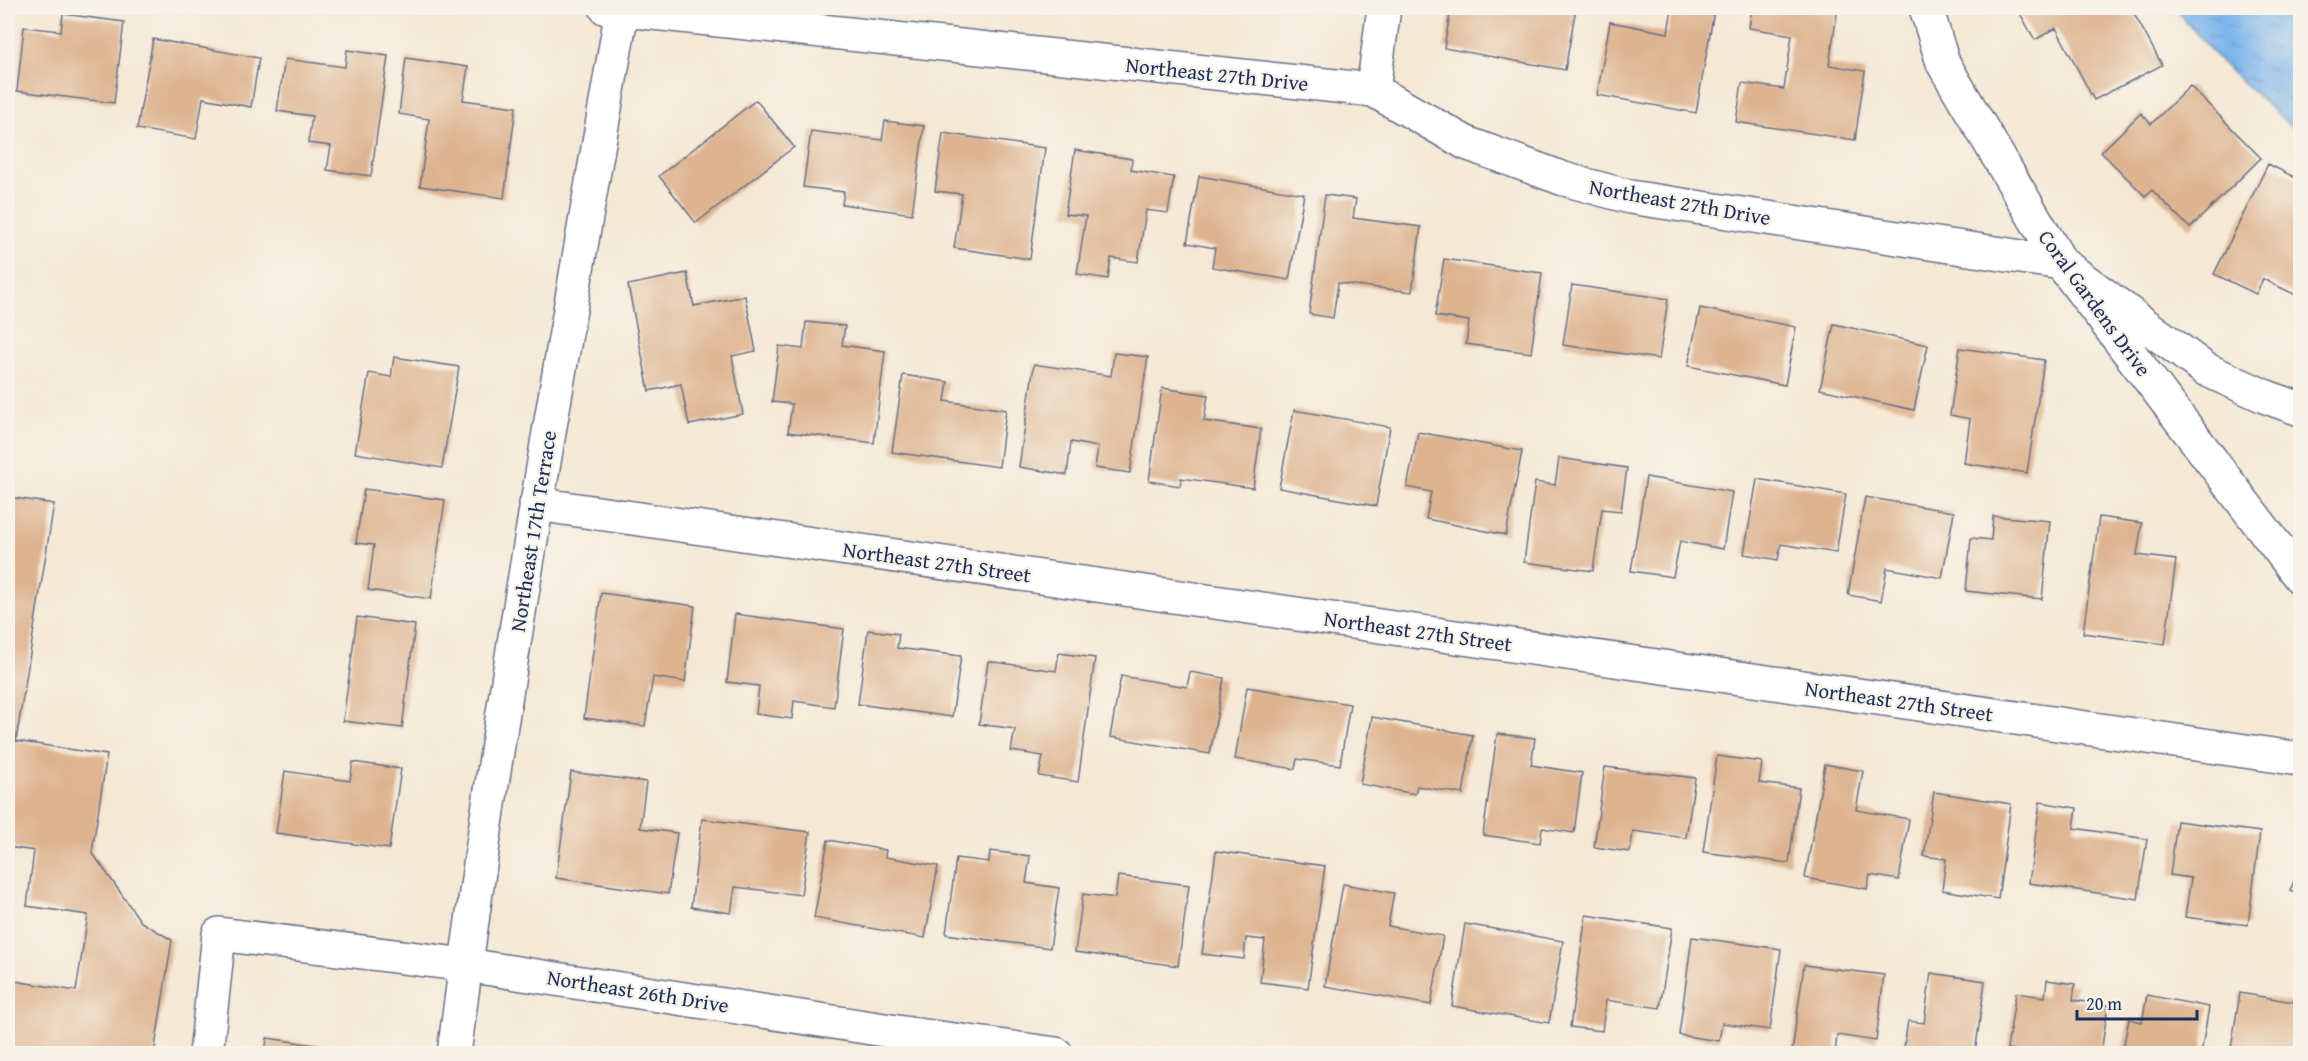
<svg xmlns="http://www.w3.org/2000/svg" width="2308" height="1061" font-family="'Gentium Book Plus',serif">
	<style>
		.water { fill: url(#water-ripples); stroke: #4b72a5; stroke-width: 1.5 }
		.building { fill: #deb490 }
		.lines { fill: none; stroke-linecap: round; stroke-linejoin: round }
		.minor-casing { stroke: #677088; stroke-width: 36 }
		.minor { stroke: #fff; stroke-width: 33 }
		.labels { text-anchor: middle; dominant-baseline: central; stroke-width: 4.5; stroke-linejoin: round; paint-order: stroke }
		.street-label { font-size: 21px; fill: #1b2f5e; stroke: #f7f3e8 }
	</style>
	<defs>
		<pattern id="water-ripples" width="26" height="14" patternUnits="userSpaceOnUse" patternTransform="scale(1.5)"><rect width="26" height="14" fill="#7bb5ec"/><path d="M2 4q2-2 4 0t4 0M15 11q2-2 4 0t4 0" fill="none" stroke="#6494c2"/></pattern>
	</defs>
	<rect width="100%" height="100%" fill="#f7f3e8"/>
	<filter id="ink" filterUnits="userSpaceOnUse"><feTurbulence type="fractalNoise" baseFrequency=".0167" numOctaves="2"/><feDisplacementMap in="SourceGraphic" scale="12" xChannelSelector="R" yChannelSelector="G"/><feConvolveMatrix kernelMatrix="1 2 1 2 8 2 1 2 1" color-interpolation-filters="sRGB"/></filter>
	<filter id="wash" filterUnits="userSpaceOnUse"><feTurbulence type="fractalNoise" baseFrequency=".008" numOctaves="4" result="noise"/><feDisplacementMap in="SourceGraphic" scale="24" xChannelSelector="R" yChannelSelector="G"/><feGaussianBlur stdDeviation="1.35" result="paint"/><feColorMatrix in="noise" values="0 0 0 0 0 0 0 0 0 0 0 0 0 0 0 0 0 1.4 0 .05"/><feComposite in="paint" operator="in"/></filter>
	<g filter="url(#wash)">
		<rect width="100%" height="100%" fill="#f5e8d5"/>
		<path class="water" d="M2174,8H2300V135L2222,63Z"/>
		<g id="blocks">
			<path class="building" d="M1451,8H1576L1565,70L1444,48Z
				M1672,8H1697L1714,11L1696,113L1597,95L1610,22L1668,33Z
				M1752,8H1838L1829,65L1865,71L1855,140L1736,122L1742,83L1784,89L1792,35L1749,28Z
				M2017,8H2131L2162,65L2094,100L2056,28L2035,40Z
				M63,14L124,22L114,103L17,91L24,27L61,31Z
				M153,39L259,58L251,107L203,98L196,139L137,129Z
				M347,50L388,56L371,176L327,170L331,146L308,143L312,116L277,111L285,59L345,67Z
				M406,58L468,67L463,100L516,107L504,198L420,186L429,119L399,114Z
				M2190,86L2261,158L2190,228L2152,190L2145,196L2101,152L2141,113L2151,124Z
				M756,100L794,147L696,223L659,176Z
				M885,121L924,126L912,214L842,204L844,192L803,187L811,131L882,140Z
				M943,133L1045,148L1030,259L954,248L962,194L935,191Z
				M1075,150L1132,159L1131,170L1174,177L1168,213L1146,210L1138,262L1111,258L1108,279L1077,274L1086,216L1065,214Z
				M2268,164L2300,180V297L2263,279L2256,294L2214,274Z
				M1199,176L1304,194L1289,280L1212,267L1215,248L1187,243Z
				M1325,195L1356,199L1353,218L1421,227L1412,292L1338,283L1333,318L1309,314Z
				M1444,259L1542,273L1531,353L1466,344L1469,321L1435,316Z
				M687,273L694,306L745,296L756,351L732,356L743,414L689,425L681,384L649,391L628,285Z
				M1572,285L1668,299L1659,359L1563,345Z
				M1700,308L1796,327L1785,385L1688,366Z
				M806,322L845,326L842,345L885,351L874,443L788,432L792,404L772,402L779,346L803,349Z
				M1834,324L1928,345L1914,410L1820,389Z
				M1960,348L2044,360L2027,473L1964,463L1970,419L1950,415Z
				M1114,353L1148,357L1130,473L1095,468L1098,447L1071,442L1067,475L1019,467L1034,364L1111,376Z
				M394,357L459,367L442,468L355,453L369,373L391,377Z
				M903,375L948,382L945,401L1006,410L999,467L892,452Z
				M1162,388L1208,395L1204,421L1261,429L1253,488L1181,478L1180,486L1149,481Z
				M1294,410L1390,427L1376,506L1279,488Z
				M1418,432L1522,451L1506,535L1426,519L1431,492L1407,487Z
				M1559,458L1627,468L1621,511L1602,509L1593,571L1524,562L1535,482L1555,485Z
				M1646,477L1732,492L1723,549L1680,541L1673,577L1631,571Z
				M1757,479L1846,494L1836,553L1781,544L1778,560L1744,554Z
				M364,489L445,500L431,599L368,590L374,545L356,543Z
				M8,497L54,504L16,741L107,755L92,852L141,922L172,940L154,1054H8V980L76,991L88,915L27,906L34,851L8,847Z
				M1865,497L1954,512L1942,578L1887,568L1881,601L1848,595Z
				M1993,516L2050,521L2042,599L1966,591L1971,538L1991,540Z
				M2099,517L2142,523L2137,555L2176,560L2165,644L2083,633Z
				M601,593L695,606L685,682L653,677L645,726L584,718Z
				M735,614L844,629L834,707L794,701L792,719L756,714L759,686L727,682Z
				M357,617L415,625L402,728L343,721Z
				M868,630L899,634L897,648L961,656L952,717L858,704Z
				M1059,653L1095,658L1078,782L1039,776L1043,756L1011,751L1015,729L979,724L988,661L1056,671Z
				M1190,672L1224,678L1210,754L1110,737L1121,676L1187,687Z
				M1247,687L1350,704L1340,765L1297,759L1295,769L1235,759Z
				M1372,717L1473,735L1463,794L1417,786L1415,794L1360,784Z
				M1497,734L1535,738L1531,765L1582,773L1574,833L1542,828L1540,843L1483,835Z
				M1717,756L1762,762L1759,783L1799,788L1789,863L1703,852Z
				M353,762L401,769L389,849L276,833L285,771L350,781Z
				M1825,764L1863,771L1856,810L1909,819L1899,880L1870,875L1867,889L1805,878Z
				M1605,767L1695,778L1686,838L1633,831L1630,852L1594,847Z
				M571,772L646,782L640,828L677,833L668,894L556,878Z
				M1934,792L2011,804L1998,899L1942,890L1946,859L1924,856Z
				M2040,802L2077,808L2074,828L2147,839L2138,899L2029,883Z
				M702,819L810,832L801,895L735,887L731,913L691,907Z
				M2177,821L2260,832L2248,925L2185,917L2191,878L2170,875Z
				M828,840L886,850L885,857L938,866L925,938L814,918Z
				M990,851L1030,856L1026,883L1059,888L1050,948L946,934L956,858L989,862Z
				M1216,851L1325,866L1308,988L1260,982L1265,940L1246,938L1244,959L1202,954Z
				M2300,865V895L2290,891Z
				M1118,876L1189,885L1178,966L1075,952L1083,894L1115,898Z
				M1343,884L1394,893L1388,926L1443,936L1431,1005L1325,986Z
				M1586,915L1672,928L1660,1008L1606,1000L1602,1031L1570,1027Z
				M1465,924L1563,941L1549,1023L1452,1006Z
				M1692,937L1781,949L1770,1030L1722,1023L1719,1041L1679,1035Z
				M1804,965L1884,975L1876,1041L1837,1035L1835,1054L1792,1052Z
				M1931,973L1985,981L1975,1054L1903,1053L1908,1021L1924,1023Z
				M2047,980L2075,984L2073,1000L2108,1005L2101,1054H2040L2007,1049L2016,993L2045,997Z
				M2240,993L2300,1003V1054H2230Z
				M2147,995L2209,1007L2201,1054H2122L2129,1019L2142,1022Z
				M267,1038L363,1052V1054H265Z"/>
		</g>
	</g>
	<g filter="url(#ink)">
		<use href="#blocks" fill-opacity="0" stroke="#677088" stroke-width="1.5"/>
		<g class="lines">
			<g class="minor-casing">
				<path id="minor" d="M606,8L1373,90L1466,143L1564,179L1630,197L2061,263L2205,369L2264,396L2300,409
					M1926,8L1943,63L2061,263L2300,577
					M1373,90L1384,8
					M536,504L2300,759
					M206,1054L219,934L466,965L910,1034L1056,1054
					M454,1054C499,704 562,357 622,10"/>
			</g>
			<use href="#minor" class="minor"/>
		</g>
	</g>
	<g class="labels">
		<g class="street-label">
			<text transform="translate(1217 74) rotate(6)">Northeast 27th Drive</text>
			<text transform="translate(1680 202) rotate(10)">Northeast 27th Drive</text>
			<text transform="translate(2095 303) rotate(54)">Coral Gardens Drive</text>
			<text transform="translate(533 531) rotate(-81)">Northeast 17th Terrace</text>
			<text transform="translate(937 562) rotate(8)">Northeast 27th Street</text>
			<text transform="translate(1418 631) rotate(8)">Northeast 27th Street</text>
			<text transform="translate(1899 701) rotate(8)">Northeast 27th Street</text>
			<text transform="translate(638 991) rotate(9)">Northeast 26th Drive</text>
		</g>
	</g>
	<rect width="2308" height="1061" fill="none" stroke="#f7f3e8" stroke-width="30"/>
	<path d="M2077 1010v9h120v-9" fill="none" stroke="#1b2f5e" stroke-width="3"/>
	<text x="2086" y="1010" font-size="18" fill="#1b2f5e" stroke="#f7f3e8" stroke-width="4.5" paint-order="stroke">20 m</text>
</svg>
